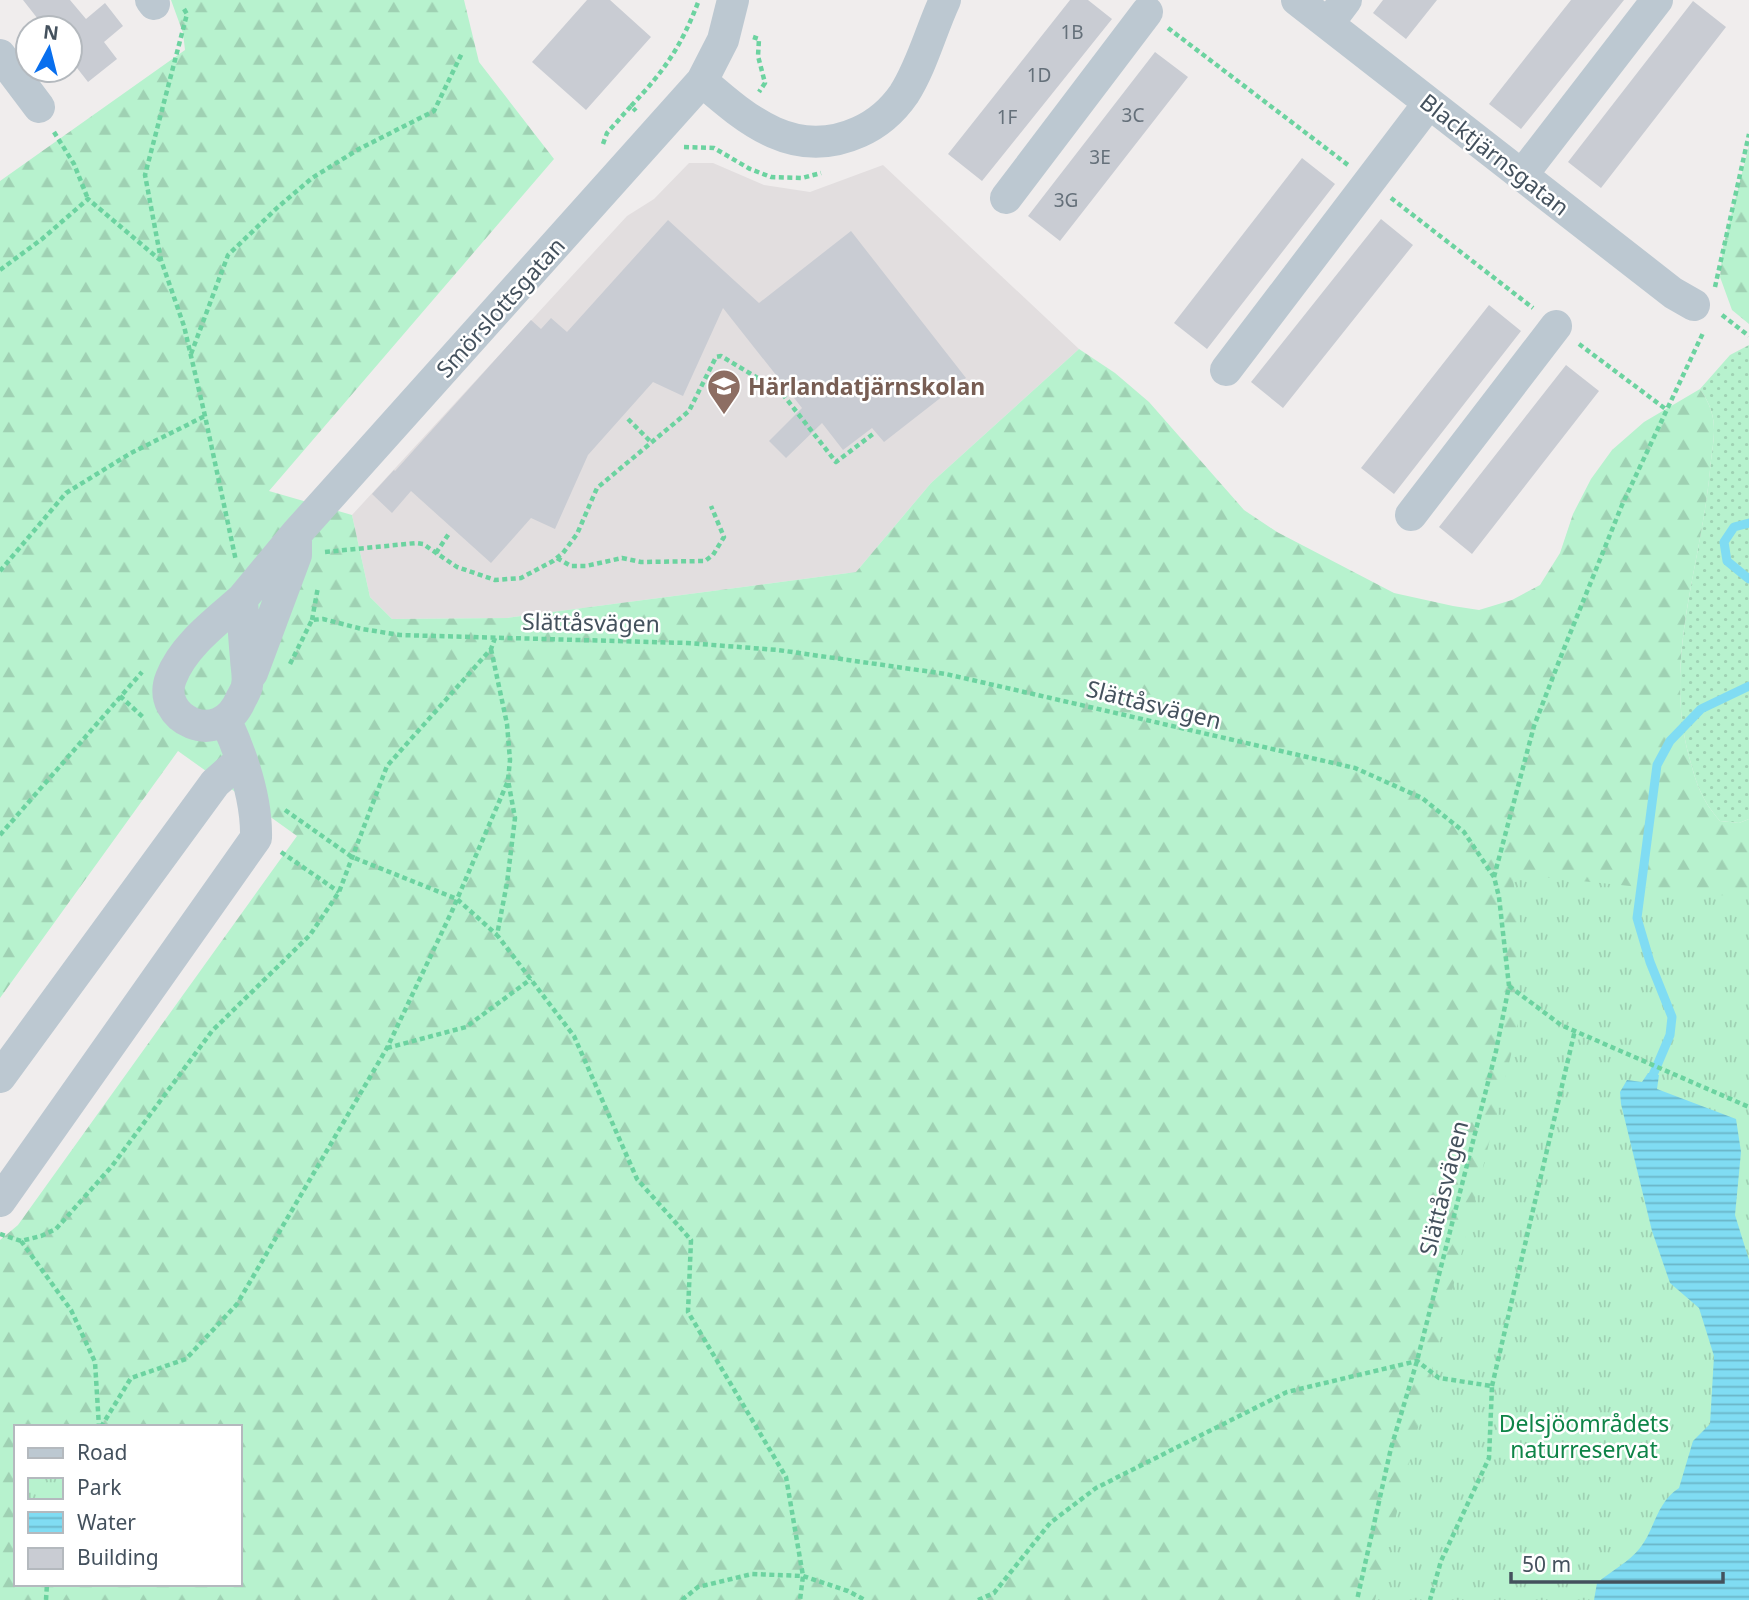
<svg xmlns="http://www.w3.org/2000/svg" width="1749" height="1600" font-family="'Noto Sans',sans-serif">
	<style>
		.education { fill: #e2dedf }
		.grass { fill: url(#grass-dots) }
		.forest { fill: url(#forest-firs); fill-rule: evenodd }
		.park { fill: url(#park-tufts) }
		.water { fill: url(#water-rules) }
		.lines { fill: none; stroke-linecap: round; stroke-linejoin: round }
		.stream { stroke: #80dcf3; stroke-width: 9 }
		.building { fill: #c9ccd3 }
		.path { stroke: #6cd3a0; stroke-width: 4.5; stroke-dasharray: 5 3.5; stroke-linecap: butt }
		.minor { stroke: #bcc8d1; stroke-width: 32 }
		.labels { text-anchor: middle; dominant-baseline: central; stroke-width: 5; stroke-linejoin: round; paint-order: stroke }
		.number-label { font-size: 19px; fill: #65707a }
		.street-label { font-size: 23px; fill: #44515d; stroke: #fff }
		.education-label { font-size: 23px; font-weight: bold; fill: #785e54; stroke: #fff; text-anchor: start }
		.park-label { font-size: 23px; fill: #0f8448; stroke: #fff }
	</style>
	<defs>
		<pattern id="grass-dots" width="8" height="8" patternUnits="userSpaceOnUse" patternTransform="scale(1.75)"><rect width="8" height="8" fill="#b7f2ce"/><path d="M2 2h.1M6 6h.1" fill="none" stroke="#9fd1b3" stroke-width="1.8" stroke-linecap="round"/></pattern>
		<pattern id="forest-firs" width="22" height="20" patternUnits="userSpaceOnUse" patternTransform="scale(1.75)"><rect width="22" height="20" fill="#b7f2ce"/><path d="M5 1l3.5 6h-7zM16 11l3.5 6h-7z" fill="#9fd1b3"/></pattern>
		<pattern id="park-tufts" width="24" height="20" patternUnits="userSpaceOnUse" patternTransform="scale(1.75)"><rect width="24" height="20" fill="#b7f2ce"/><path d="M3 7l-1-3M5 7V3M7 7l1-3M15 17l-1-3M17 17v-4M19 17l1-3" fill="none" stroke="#9fd1b3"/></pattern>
		<pattern id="water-rules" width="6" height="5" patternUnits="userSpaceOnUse" patternTransform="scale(1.75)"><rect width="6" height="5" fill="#80dcf3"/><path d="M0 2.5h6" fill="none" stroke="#6ab5c8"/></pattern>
	</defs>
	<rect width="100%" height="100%" fill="#f0eded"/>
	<path class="education" d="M689,163H713L764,185L810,192L883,165L1079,349L931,483L856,572L507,618L392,619L370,597L352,515L627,216L654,199Z"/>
	<path class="grass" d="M1749,345V819L1739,823L1720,821C1702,800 1697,786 1690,760C1662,663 1701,567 1710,470C1713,437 1721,419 1700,389L1730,355Z"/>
	<path class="forest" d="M171,0H464L479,62L554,159L269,491L352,515L370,597L392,619L507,618L856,572L931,483L1079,349L1115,373L1149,402L1244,510L1277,532L1394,593L1453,606L1479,610L1512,600L1540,585L1560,553L1573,514L1591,479L1612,450L1644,422L1700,389C1721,419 1713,437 1710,470C1701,568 1662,662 1690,760C1697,786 1702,800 1720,821L1739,823L1749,819V1260L1594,1600H0V1240L18,1225L297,836L178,751L0,998V181L185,50L183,33ZM16,1427H240V1584H16Z
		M1749,146V324L1732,310L1720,277L1723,247Z"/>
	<path class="park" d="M1512,874L1749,898V1600H1375L1517,1031L1521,927Z"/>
	<path class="water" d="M1648,1073L1659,1075L1657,1089L1736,1119L1741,1152L1735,1215L1749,1260V1600H1594L1597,1583C1610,1572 1630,1561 1640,1548C1655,1529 1656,1503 1679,1488L1693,1441L1710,1424L1714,1356L1699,1308L1670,1283L1652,1231L1621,1104L1620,1092L1627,1080L1642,1082Z"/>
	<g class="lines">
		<path class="stream" d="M1749,523L1734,527L1724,542L1727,561L1749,579
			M1653,1075L1670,1035L1672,1017L1650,962L1637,918L1657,765L1670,741L1701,709L1749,686"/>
	</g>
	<path class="building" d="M23,0H70L86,19L105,3L123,26L104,42L117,59L88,82L70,59V28H45Z
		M587,0H610L651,37L586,110L532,62Z
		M1070,0H1088L1112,19L982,181L948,154Z
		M1383,0H1437L1406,39L1373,13Z
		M1571,0H1624L1521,129L1489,104Z
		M1693,1L1726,27L1601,188L1568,162Z
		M1155,52L1188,77L1060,241L1028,216Z
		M1302,158L1335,184L1207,349L1174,323Z
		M1381,219L1413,245L1283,408L1251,382Z
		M668,220L759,303L851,231L966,378L884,442L872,428L843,450L822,423L786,458L769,441L802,408L723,308L683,396L653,382L588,455L555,529L531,518L491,563L411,491L392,513L372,494L394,470L395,471L531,320L541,329L551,318L567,332Z
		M1489,305L1521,331L1394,494L1361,468Z
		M1566,365L1599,391L1472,554L1439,527Z"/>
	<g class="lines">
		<path class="path" d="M184,9L187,14L145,175L161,260L184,326L205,416L236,561
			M1168,28L1348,165
			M753,37L759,39L758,56L765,83L759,92
			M631,106C665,70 681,47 699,0
			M54,132L74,164L88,199
			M603,144L607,133L631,106L636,111
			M684,147L714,148L750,169L771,177L802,178L821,173
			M1391,198L1533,308
			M0,270L42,239L88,199L160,260
			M1715,287L1749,134
			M1722,315L1749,336
			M1579,344L1667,410
			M191,354L228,255L278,207L312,178L359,149L434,111L462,53
			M628,419L652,443
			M325,552L416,543L423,544L457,567L495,580L521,578L553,561L563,553L577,534L597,488L689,411L716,357L721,356L781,392L836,462L873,434
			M436,553L450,532
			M557,558L571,566H586L622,558L641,562L705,561L713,555L724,537L711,506
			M0,571L66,493L131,453L205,416
			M312,620L318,587
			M491,649L507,724L510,760L508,780L515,818L507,883L497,935L574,1036L637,1179L691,1240L688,1312L786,1477L803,1576L800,1600
			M290,664L312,620L323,619L362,629L400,635L687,643L778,650L946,674L1355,768L1422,798L1464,832L1494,877L1499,897L1509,986L1496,1051L1417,1361L1391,1448L1357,1600
			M120,696L145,719
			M285,810L352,857L457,899L497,935
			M0,835L142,672
			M281,852L339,892
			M1494,877L1534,726L1563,651L1622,505L1703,333
			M1509,986L1561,1025L1749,1107
			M387,1048L466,1027L531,979
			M0,1234L21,1241L41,1236L56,1229L112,1166L212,1031L310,935L339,892L387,766L491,649L495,638
			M21,1241L71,1310L95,1362L99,1427
			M1492,1386L1575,1030
			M101,1427L131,1378L186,1359L237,1304L387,1048L452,911L508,781
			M46,1600L47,1584
			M682,1600L698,1587L752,1574L803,1576L848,1591L865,1600
			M978,1600L994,1593L1050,1523L1096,1488L1287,1392L1417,1361L1439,1378L1492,1386L1489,1458L1441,1561L1430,1600"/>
		<path class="minor" d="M151,0L154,4
			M1297,0L1673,293L1694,305
			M1328,24L1346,0
			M0,55L39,107
			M702,81C748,121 795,161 859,132C877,124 893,110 904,94C922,66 931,30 945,0
			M1522,175L1657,0
			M1006,198L1147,12
			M1226,370L1429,103
			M1411,515L1556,326
			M242,599L296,534L702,81L723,40L733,0
			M242,599C243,618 244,638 246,658C246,666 249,676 247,685C247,689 243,695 241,699C219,751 155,718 171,678C183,646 217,621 242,599Z
			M252,673L296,555V541
			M0,1077L215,783L241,760
			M0,1201L256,838C257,799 242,756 226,721"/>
	</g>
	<defs>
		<g id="school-pin" transform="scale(1.75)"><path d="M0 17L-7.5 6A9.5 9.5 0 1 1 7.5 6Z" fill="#8d6e63" stroke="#fff"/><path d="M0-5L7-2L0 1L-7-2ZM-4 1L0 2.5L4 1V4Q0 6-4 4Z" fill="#fff"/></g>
	</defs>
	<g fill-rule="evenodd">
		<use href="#school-pin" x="724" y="386"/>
	</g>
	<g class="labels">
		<g class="number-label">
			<text x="1072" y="32">1B</text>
			<text x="1039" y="75">1D</text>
			<text x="1133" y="115">3C</text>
			<text x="1007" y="117">1F</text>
			<text x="1100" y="157">3E</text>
			<text x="1066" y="200">3G</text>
		</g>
		<g class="street-label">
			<text transform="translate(1495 154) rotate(38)">Blacktjärnsgatan</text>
			<text transform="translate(500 307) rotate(-48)">Smörslottsgatan</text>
			<text transform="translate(591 622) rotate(1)">Slättåsvägen</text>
			<text transform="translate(1154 704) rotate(14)">Slättåsvägen</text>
			<text transform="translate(1443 1188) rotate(-76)">Slättåsvägen</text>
		</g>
		<g class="education-label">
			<text x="748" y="386">Härlandatjärnskolan</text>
		</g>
		<g class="park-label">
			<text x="1584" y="1423">Delsjöområdets<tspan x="1584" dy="26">naturreservat</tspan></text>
		</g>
	</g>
	<rect x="14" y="1425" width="228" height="161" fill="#ffffff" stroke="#b4b9be" stroke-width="2"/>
	<rect x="28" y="1448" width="35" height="10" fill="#bcc8d1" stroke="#b4b9be" stroke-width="2"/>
	<text x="77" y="1460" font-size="21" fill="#44515d">Road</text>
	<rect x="28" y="1478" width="35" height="21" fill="url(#park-tufts)" stroke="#b4b9be" stroke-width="2"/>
	<text x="77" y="1495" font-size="21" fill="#44515d">Park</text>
	<rect x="28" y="1512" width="35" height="21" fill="url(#water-rules)" stroke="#b4b9be" stroke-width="2"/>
	<text x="77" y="1530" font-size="21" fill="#44515d">Water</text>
	<rect x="28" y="1548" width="35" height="21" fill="#c9ccd3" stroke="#b4b9be" stroke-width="2"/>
	<text x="77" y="1565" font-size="21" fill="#44515d">Building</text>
	<g transform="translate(49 49) rotate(7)"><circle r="33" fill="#ffffff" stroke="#b4b9be" stroke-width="2"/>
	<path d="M0-5L12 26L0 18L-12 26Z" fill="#096fee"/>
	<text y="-10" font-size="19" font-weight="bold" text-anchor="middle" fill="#44515d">N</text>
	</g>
	<path d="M1511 1572v10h212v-10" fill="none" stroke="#44515d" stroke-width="3.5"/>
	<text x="1522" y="1572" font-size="21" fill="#44515d" stroke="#ffffff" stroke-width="5" paint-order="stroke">50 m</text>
</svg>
